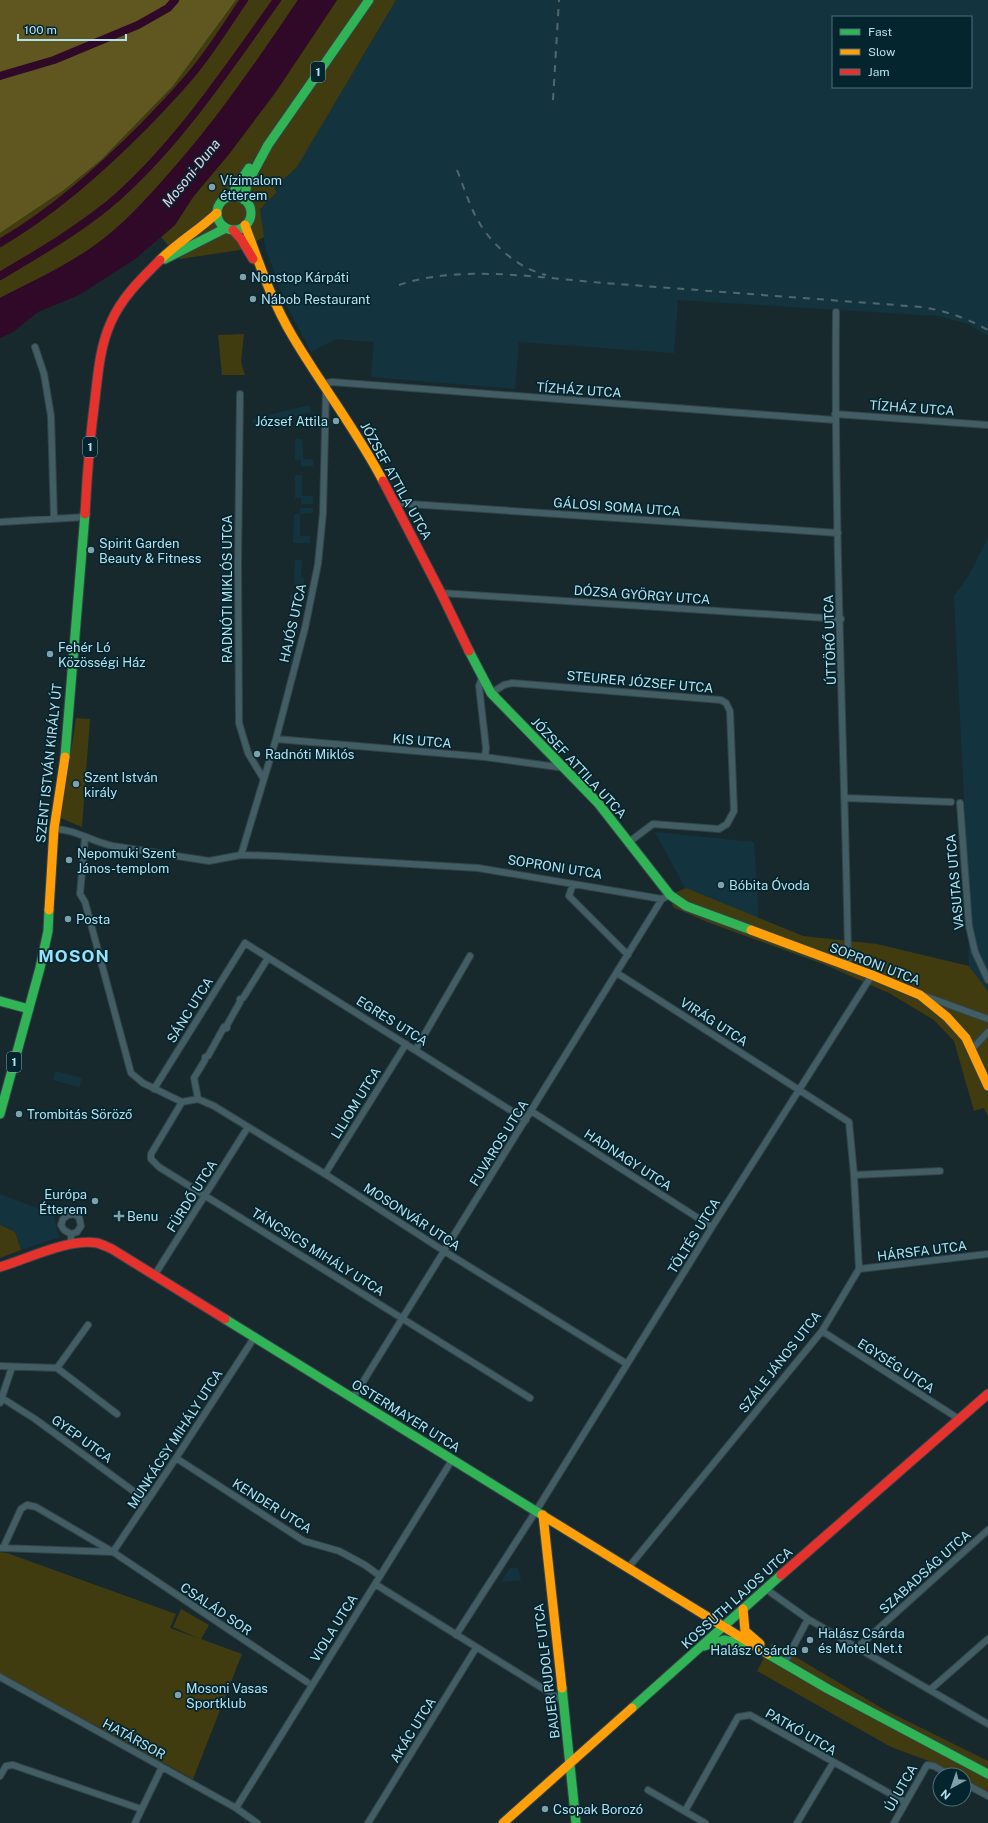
<svg xmlns="http://www.w3.org/2000/svg" width="988" height="1823" font-family="'Public Sans',sans-serif">
	<style>
		.built { fill: #13343e; fill-rule: evenodd }
		.green { fill: #413b10 }
		.forest { fill: #5f571f }
		.water { fill: #300828 }
		.lines { fill: none; stroke-linecap: round; stroke-linejoin: round }
		.canal { stroke: #300828; stroke-width: 8 }
		.street-casing { stroke: #334449; stroke-width: 8 }
		.fast-casing { stroke: #334449; stroke-width: 11 }
		.slow-casing { stroke: #334449; stroke-width: 11 }
		.jam-casing { stroke: #334449; stroke-width: 11 }
		.street { stroke: #425d64; stroke-width: 6 }
		.fast { stroke: #30b455; stroke-width: 9 }
		.slow { stroke: #ff9f0a; stroke-width: 9 }
		.jam { stroke: #e5322d; stroke-width: 9 }
		.rail { stroke: #52676d; stroke-width: 2; stroke-dasharray: 7 7; stroke-linecap: butt }
		.poi-dot { fill: #7ea1ac; stroke: #04252e; stroke-width: 1.5 }
		.labels { text-anchor: middle; dominant-baseline: central; stroke-width: 3.5; stroke-linejoin: round; paint-order: stroke }
		.shield { fill: #04252e; stroke: #80a9b6; stroke-width: 1 }
		.shield-label { font-size: 12px; font-weight: bold; fill: #b5e2f0 }
		.poi-label { font-size: 13px; fill: #b5e2f0; stroke: #04252e; text-anchor: start }
		.street-label { font-size: 13px; fill: #b5e2f0; stroke: #04252e }
		.water-label { font-size: 14px; font-style: italic; fill: #f4cde7; stroke: #04252e }
		.district-label { font-size: 17px; font-weight: bold; letter-spacing: 1px; fill: #96e2f9; stroke: #04252e }
	</style>
	<rect width="100%" height="100%" fill="#18292e"/>
	<path class="built" d="M396,0H988V336L968,324L938,316L678,300L674,353L519,342L515,389L371,377L374,342L336,339L311,352L286,304L265,247L260,209L277,192L274,188L297,167ZM833,17H971V87H833Z
		M310,405L311,412L254,426L252,419Z
		M295,439H302L303,457L304,459H313V466H301V460H295Z
		M295,475H302V496H313V504H301V498H295Z
		M300,508H313V513L300,514V536H310V543H293L294,514H299Z
		M988,537V991L969,966L964,796L954,596L969,575Z
		M295,560H302L301,577L304,578V585H294Z
		M290,594L300,595L299,616H292L293,602L290,601Z
		M655,832L754,842L759,921L690,897Z
		M55,1071L82,1078L79,1087L53,1080Z
		M0,1194L53,1214L59,1237L21,1250L15,1232L0,1225Z
		M510,1568H518L521,1580L501,1582Z"/>
	<path class="green" d="M236,0H298C256,62 214,124 163,180C144,202 122,225 98,243C68,265 33,281 0,298V233L64,190L101,160L173,86Z
		M337,0H396L297,167L274,188L277,192L260,209L264,237L240,250L180,259L161,237L175,225L193,197L229,154L275,93Z
		M244,334L241,362L245,375H222L218,335Z
		M76,718L90,719L82,827L60,818L65,792Z
		M686,888L803,936L877,944L969,966L988,991V1116L984,1108L974,1111L954,1041L934,1020L889,993L823,964L707,922L673,907L670,895Z
		M0,1225L15,1232L21,1250L0,1258Z
		M0,1552L7,1553L176,1614L170,1628L200,1639L173,1627L181,1609L209,1625L201,1639L242,1654L193,1779L0,1673Z
		M772,1643L883,1709L988,1761V1794L964,1780V1775H956L934,1763L891,1747L757,1671Z"/>
	<path class="forest" d="M0,0H236L173,86L101,160L64,190L0,233Z"/>
	<path class="water" d="M298,0H337L275,93L229,154L193,197L175,225L135,259L79,295L38,312L13,332L0,338V298C33,281 68,265 98,243C122,225 144,202 163,180C214,124 256,62 298,0Z"/>
	<g class="lines">
		<path class="canal" d="M0,76L54,60L138,25L168,8L175,0
			M0,243C54,211 100,170 144,126C161,108 179,90 195,70C213,48 228,23 244,0
			M0,276C37,254 73,233 107,206C174,150 226,71 277,0"/>
		<g class="street-casing">
			<path id="street" d="M836,312C834,525 844,739 848,952L847,967
				M35,347L44,374L51,416L54,519
				M323,384L332,382L835,420
				M240,394L238,564L239,723L248,753L263,778
				M835,414L988,425
				M395,503L838,533
				M0,522L85,517
				M441,593L841,619
				M482,678L479,686L486,748L485,757
				M491,693L504,685L512,683L721,700L726,703L730,711L734,811L727,824L719,829L653,824L629,842
				M276,739L485,757L565,768
				M845,798L951,802
				M960,803L969,926L975,952L988,980
				M54,829C75,829 92,842 113,846L209,861L241,855L276,856L478,868L662,899L670,895
				M85,838L80,894L85,902L131,1073L143,1083L182,1102
				M241,855L276,739L305,628L318,564L323,513L326,390
				M573,884L569,896L628,955
				M617,973L849,1122L854,1175L859,1269L822,1331L628,1568
				M925,996L988,1019
				M224,1029L227,1028V1025L240,1002V999L243,998L268,958
				M416,1049L470,956
				M972,1049L988,1032
				M154,1089L245,943L526,1120
				M198,1099L194,1078L205,1060V1057L208,1056L224,1027
				M182,1102L198,1099L214,1106L325,1174L444,1251L627,1364
				M182,1102L151,1154V1159L159,1167L530,1398
				M531,1111L712,1227
				M325,1174L406,1044
				M854,1175L940,1171
				M71,1245V1234L77,1232L81,1226L79,1217L74,1214L68,1215L63,1219L61,1225L64,1230L71,1234
				M859,1269L988,1254
				M154,1276L248,1127
				M822,1331L959,1419
				M0,1366L57,1368L88,1325
				M57,1368L117,1414
				M2,1398L35,1419L147,1501
				M353,1398L662,899
				M0,1403L12,1367
				M176,1458L304,1541L339,1551L365,1565L380,1576
				M1,1548L113,1552
				M3,1548L21,1509L27,1505L36,1507L113,1552L307,1682
				M113,1552L176,1458L254,1338
				M375,1584L563,1701
				M766,1589L808,1619L988,1724
				M456,1635L536,1511L712,1227L872,975
				M858,1647L988,1530
				M784,1664L808,1619
				M0,1677L236,1808L257,1823
				M931,1689L988,1639
				M0,1776L6,1766L13,1765L141,1809
				M964,1783L988,1796
				M648,1790L705,1823
				M236,1808L452,1460
				M685,1811L738,1717L750,1715L905,1802
				M135,1823L162,1767
				M368,1823L476,1648
				M797,1823L833,1763
				M894,1823L927,1765L934,1766L950,1775"/>
		</g>
		<g class="fast-casing">
			<path id="fast" d="M217 213a17 17 0 1 1 34 0a17 17 0 1 1-34 0Z
				M230,197L249,168
				M244,200L247,184L268,145L369,0
				M165,259L226,228
				M469,651L491,693L598,803L670,895L686,906L751,930
				M65,757L85,514
				M0,1001L29,1009
				M0,1114L40,968L48,931L49,910
				M225,1319L542,1515
				M704,1646L724,1640L744,1644
				M768,1654L828,1689L988,1774
				M562,1688L576,1823
				M632,1708L781,1575"/>
		</g>
		<g class="slow-casing">
			<path id="slow" d="M245,225C259,263 272,302 293,337C322,386 357,431 383,481
				M160,260C178,242 199,230 217,213
				M49,910L54,829L65,757
				M751,930L872,975L920,995L947,1017L966,1038L988,1086
				M542,1515L768,1654
				M543,1515L562,1688
				M743,1609L745,1631L760,1644
				M503,1823L632,1708"/>
		</g>
		<g class="jam-casing">
			<path id="jam" d="M233,230L241,239L253,259
				M383,481L441,593L469,651
				M85,514C87,475 90,437 95,399C98,373 100,346 111,322C122,297 141,279 160,260
				M0,1267C27,1259 69,1238 97,1243C102,1244 107,1247 112,1249L225,1319
				M781,1575L988,1394"/>
		</g>
		<use href="#street" class="street"/>
		<use href="#fast" class="fast"/>
		<use href="#slow" class="slow"/>
		<use href="#jam" class="jam"/>
		<path class="rail" d="M553,100L559,0
			M457,170C463,185 468,201 475,215C488,242 517,268 546,275
			M399,285C460,264 541,278 604,283C710,291 816,299 922,307C946,311 967,318 988,330"/>
	</g>
	<g class="poi-dot">
		<circle cx="212" cy="187" r="4"/>
		<circle cx="243" cy="277" r="4"/>
		<circle cx="253" cy="299" r="4"/>
		<circle cx="336" cy="421" r="4"/>
		<circle cx="91" cy="550" r="4"/>
		<circle cx="50" cy="654" r="4"/>
		<circle cx="257" cy="754" r="4"/>
		<circle cx="76" cy="784" r="4"/>
		<circle cx="69" cy="860" r="4"/>
		<circle cx="721" cy="885" r="4"/>
		<circle cx="68" cy="919" r="4"/>
		<circle cx="19" cy="1114" r="4"/>
		<circle cx="95" cy="1201" r="4"/>
		<path d="M117 1210h4v4h4v4h-4v4h-4v-4h-4v-4h4z"/>
		<circle cx="810" cy="1640" r="4"/>
		<circle cx="805" cy="1650" r="4"/>
		<circle cx="178" cy="1695" r="4"/>
		<circle cx="545" cy="1809" r="4"/>
	</g>
	<g class="labels">
		<g class="shield">
			<rect x="311" y="62" width="14" height="20" rx="3"/>
			<rect x="83" y="437" width="14" height="20" rx="3"/>
			<rect x="7" y="1052" width="14" height="20" rx="3"/>
		</g>
		<g class="shield-label">
			<text x="318" y="72">1</text>
			<text x="90" y="447">1</text>
			<text x="14" y="1062">1</text>
		</g>
		<g class="poi-label">
			<text x="220" y="180">Vízimalom<tspan x="220" dy="15">étterem</tspan></text>
			<text x="251" y="277">Nonstop Kárpáti</text>
			<text x="261" y="299">Nábob Restaurant</text>
			<text x="328" y="421" text-anchor="end">József Attila</text>
			<text x="99" y="543">Spirit Garden<tspan x="99" dy="15">Beauty &amp; Fitness</tspan></text>
			<text x="58" y="647">Fehér Ló<tspan x="58" dy="15">Közösségi Ház</tspan></text>
			<text x="265" y="754">Radnóti Miklós</text>
			<text x="84" y="777">Szent István<tspan x="84" dy="15">király</tspan></text>
			<text x="77" y="853">Nepomuki Szent<tspan x="77" dy="15">János-templom</tspan></text>
			<text x="729" y="885">Bóbita Óvoda</text>
			<text x="76" y="919">Posta</text>
			<text x="27" y="1114">Trombitás Söröző</text>
			<text x="87" y="1194" text-anchor="end">Európa<tspan x="87" dy="15">Étterem</tspan></text>
			<text x="127" y="1216">Benu</text>
			<text x="818" y="1633">Halász Csárda<tspan x="818" dy="15">és Motel Net.t</tspan></text>
			<text x="797" y="1650" text-anchor="end">Halász Csárda</text>
			<text x="186" y="1688">Mosoni Vasas<tspan x="186" dy="15">Sportklub</tspan></text>
			<text x="553" y="1809">Csopak Borozó</text>
		</g>
		<g class="street-label">
			<text transform="translate(579 390) rotate(4)">TÍZHÁZ UTCA</text>
			<text transform="translate(912 408) rotate(4)">TÍZHÁZ UTCA</text>
			<text transform="translate(396 481) rotate(61)">JÓZSEF ATTILA UTCA</text>
			<text transform="translate(617 507) rotate(4)">GÁLOSI SOMA UTCA</text>
			<text transform="translate(227 589) rotate(-90)">RADNÓTI MIKLÓS UTCA</text>
			<text transform="translate(642 595) rotate(4)">DÓZSA GYÖRGY UTCA</text>
			<text transform="translate(293 623) rotate(-77)">HAJÓS UTCA</text>
			<text transform="translate(830 640) rotate(-92)">ÚTTÖRŐ UTCA</text>
			<text transform="translate(640 682) rotate(5)">STEURER JÓZSEF UTCA</text>
			<text transform="translate(422 741) rotate(5)">KIS UTCA</text>
			<text transform="translate(49 763) rotate(-84)">SZENT ISTVÁN KIRÁLY ÚT</text>
			<text transform="translate(579 768) rotate(47)">JÓZSEF ATTILA UTCA</text>
			<text transform="translate(555 867) rotate(9)">SOPRONI UTCA</text>
			<text transform="translate(955 882) rotate(-95)">VASUTAS UTCA</text>
			<text transform="translate(875 964) rotate(21)">SOPRONI UTCA</text>
			<text transform="translate(190 1010) rotate(-58)">SÁNC UTCA</text>
			<text transform="translate(392 1021) rotate(32)">EGRES UTCA</text>
			<text transform="translate(714 1022) rotate(33)">VIRÁG UTCA</text>
			<text transform="translate(356 1103) rotate(-58)">LILIOM UTCA</text>
			<text transform="translate(499 1143) rotate(-58)">FUVAROS UTCA</text>
			<text transform="translate(628 1160) rotate(33)">HADNAGY UTCA</text>
			<text transform="translate(192 1196) rotate(-58)">FÜRDŐ UTCA</text>
			<text transform="translate(412 1217) rotate(33)">MOSONVÁR UTCA</text>
			<text transform="translate(694 1236) rotate(-58)">TÖLTÉS UTCA</text>
			<text transform="translate(922 1251) rotate(-7)">HÁRSFA UTCA</text>
			<text transform="translate(318 1252) rotate(32)">TÁNCSICS MIHÁLY UTCA</text>
			<text transform="translate(780 1362) rotate(-52)">SZÁLE JÁNOS UTCA</text>
			<text transform="translate(896 1366) rotate(33)">EGYSÉG UTCA</text>
			<text transform="translate(406 1416) rotate(32)">OSTERMAYER UTCA</text>
			<text transform="translate(82 1439) rotate(36)">GYEP UTCA</text>
			<text transform="translate(175 1439) rotate(-57)">MUNKÁCSY MIHÁLY UTCA</text>
			<text transform="translate(272 1506) rotate(32)">KENDER UTCA</text>
			<text transform="translate(925 1572) rotate(-42)">SZABADSÁG UTCA</text>
			<text transform="translate(737 1598) rotate(-42)">KOSSUTH LAJOS UTCA</text>
			<text transform="translate(216 1609) rotate(34)">CSALÁD SOR</text>
			<text transform="translate(334 1628) rotate(-58)">VIOLA UTCA</text>
			<text transform="translate(547 1671) rotate(-97)">BAUER RUDOLF UTCA</text>
			<text transform="translate(413 1730) rotate(-58)">AKÁC UTCA</text>
			<text transform="translate(801 1732) rotate(30)">PATKÓ UTCA</text>
			<text transform="translate(134 1739) rotate(29)">HATÁRSOR</text>
			<text transform="translate(901 1788) rotate(-60)">ÚJ UTCA</text>
		</g>
		<g class="water-label">
			<text transform="translate(191 173) rotate(-51)">Mosoni-Duna</text>
		</g>
		<g class="district-label">
			<text x="74" y="956">MOSON</text>
		</g>
	</g>
	<rect x="832" y="16" width="140" height="72" fill="#04252e" stroke="#4b717c"/>
	<rect x="840" y="29" width="20" height="6" fill="#30b455" stroke="#4b717c"/>
	<text x="868" y="36" font-size="12" fill="#b5e2f0">Fast</text>
	<rect x="840" y="49" width="20" height="6" fill="#ff9f0a" stroke="#4b717c"/>
	<text x="868" y="56" font-size="12" fill="#b5e2f0">Slow</text>
	<rect x="840" y="69" width="20" height="6" fill="#e5322d" stroke="#4b717c"/>
	<text x="868" y="76" font-size="12" fill="#b5e2f0">Jam</text>
	<g transform="translate(952 1787) rotate(220)"><circle r="19" fill="#04252e" stroke="#4b717c"/>
	<path d="M0-3L7 15L0 10L-7 15Z" fill="#7ea1ac"/>
	<text y="-6" font-size="11" font-weight="bold" text-anchor="middle" fill="#b5e2f0">N</text>
	</g>
	<path d="M18 34v6h108v-6" fill="none" stroke="#b5e2f0" stroke-width="2"/>
	<text x="24" y="34" font-size="12" fill="#b5e2f0" stroke="#04252e" stroke-width="3" paint-order="stroke">100 m</text>
</svg>
